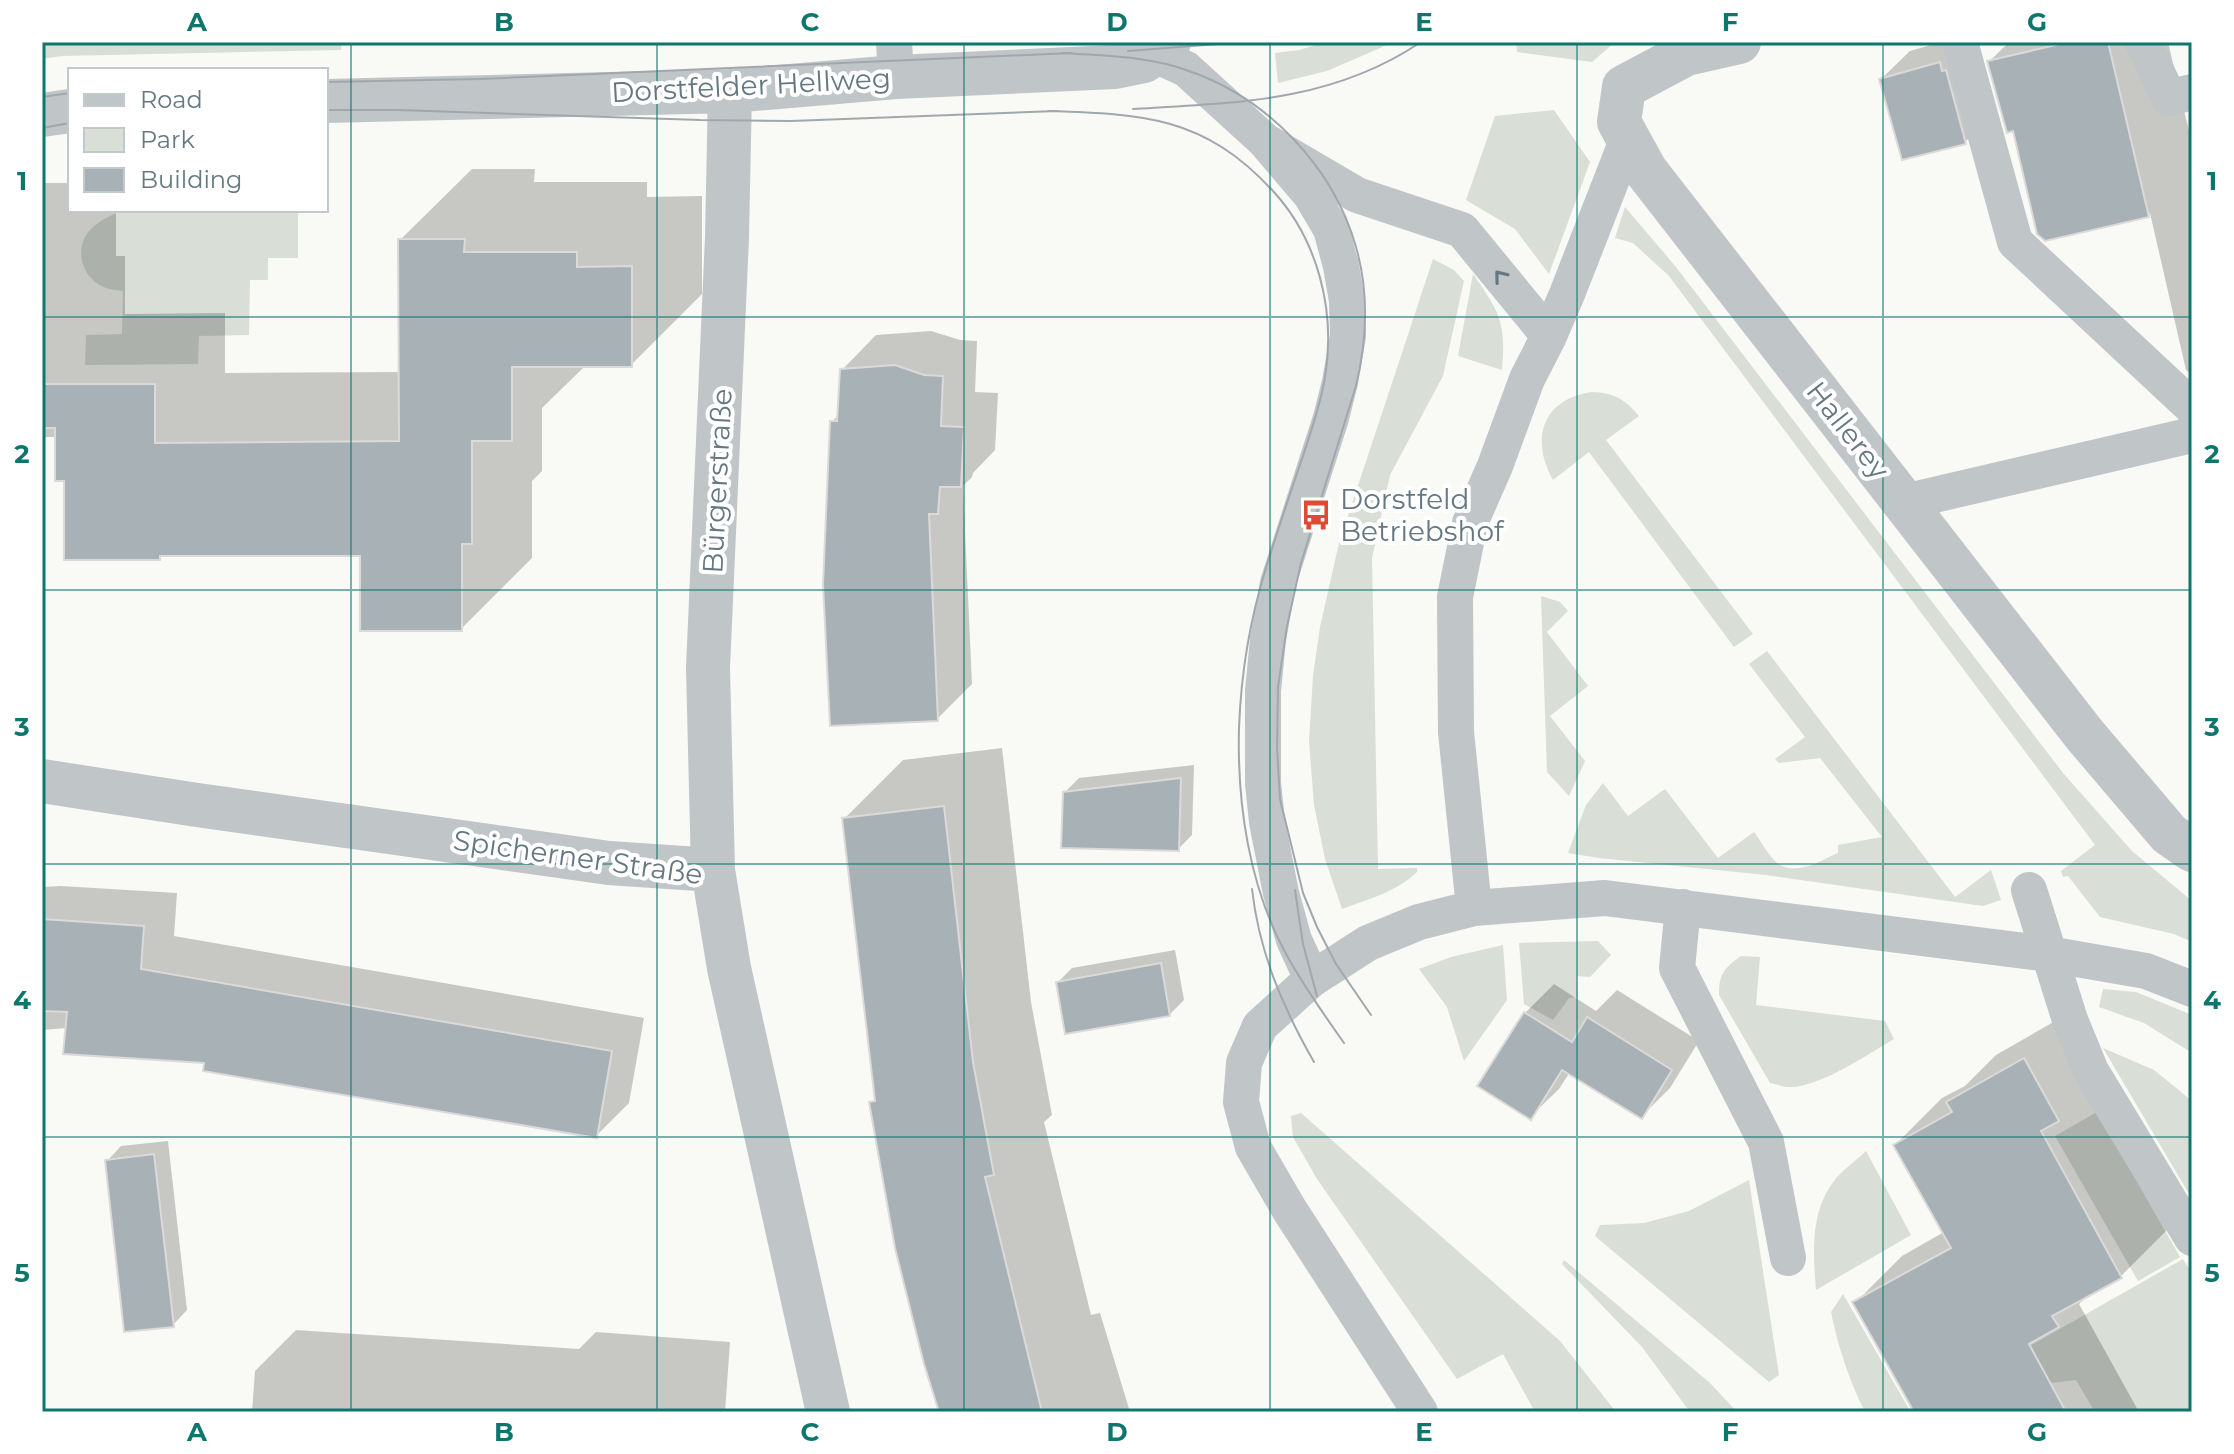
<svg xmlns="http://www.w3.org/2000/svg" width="2234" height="1454" font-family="Montserrat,sans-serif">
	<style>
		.green { fill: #d9ded6 }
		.shadow { fill: #0003 }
		.building { fill: #a7b1b6; stroke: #dbdad9; stroke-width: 2 }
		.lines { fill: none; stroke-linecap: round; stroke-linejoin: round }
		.lane { stroke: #c0c5c8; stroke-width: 36 }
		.street { stroke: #c0c5c8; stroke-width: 44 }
		.tram { stroke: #a0a8ad; stroke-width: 2 }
		.oneway { stroke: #657780 }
		.grid { fill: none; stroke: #0f766e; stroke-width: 2; stroke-opacity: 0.55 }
		.labels { text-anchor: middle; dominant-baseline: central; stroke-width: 8; stroke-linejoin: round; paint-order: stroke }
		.street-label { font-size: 28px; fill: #657780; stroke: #fff }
		.poi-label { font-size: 28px; fill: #657780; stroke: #fff; text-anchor: start }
		.neatline { fill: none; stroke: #0f766e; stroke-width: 3 }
		.grid-label { font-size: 26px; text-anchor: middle; font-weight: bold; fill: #0f766e }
	</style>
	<rect width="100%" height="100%" fill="#f9f9f6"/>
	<path class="green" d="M42,42H342L341,50L62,56L42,59Z
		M1326,42H1394L1327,71L1278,83L1275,53L1299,50Z
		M1516,42H1615L1592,62L1517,52Z
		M1554,110L1590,162L1549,274L1515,229L1466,200L1495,116Z
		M1625,207L1676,267L2063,773L2132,851L2192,901V942L2174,934L2100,917L2068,876L2063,877L2061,871L2095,845L1669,276L1633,243L1615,238Z
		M124,210H298V258H268V280H250L249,335L199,336L198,364L85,365L86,335L122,334L123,291C117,290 109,290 104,287C81,278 73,247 91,229C100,220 112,215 124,210Z
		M1433,259L1454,270L1464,281L1443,376L1390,475L1372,558L1378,869L1417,868V872C1396,892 1369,899 1342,909L1325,859L1314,805L1309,741L1313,676L1320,627L1339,543Z
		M1473,274C1500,313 1506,322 1502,370L1458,356Z
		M1592,392C1613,392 1626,400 1639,416L1606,440L1753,634L1734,647L1589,452L1553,480C1530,439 1542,399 1592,392Z
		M1541,596L1560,602L1568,611L1547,632L1588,686L1550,716L1585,761L1569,796L1547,772Z
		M1767,651L1955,897L1991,870L2001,900L1983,906L1766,875L1599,858L1568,853L1586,805L1603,783L1628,816L1665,789L1718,858L1754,832C1761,841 1768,855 1777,863C1795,877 1820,861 1838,853V845L1882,837L1820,758L1779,763L1775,759L1805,737L1749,664Z
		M1598,941L1611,955L1590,977L1577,976L1578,997L1569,998L1553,1020L1524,1004L1519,943Z
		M1503,945L1507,1000L1464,1061L1447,1007L1419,969L1451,957Z
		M1741,956L1760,957L1756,1005L1885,1021L1894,1039C1868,1054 1819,1088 1789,1087C1783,1087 1776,1084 1770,1083L1719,995C1719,974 1724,968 1741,956Z
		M2103,989L2136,992L2192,1015V1053L2144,1023L2099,1007Z
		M2103,1048L2154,1070L2192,1101V1199Z
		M2097,1112L2180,1257L2138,1281L2055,1136Z
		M1301,1113L1560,1341L1616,1412H1535L1503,1354L1457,1379L1317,1179L1293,1137L1291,1116Z
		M1866,1151L1911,1235L1816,1290C1813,1254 1810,1212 1834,1181C1842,1170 1856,1161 1866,1151Z
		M1749,1180L1779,1375L1769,1382L1595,1236L1600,1225L1644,1223L1689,1211Z
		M2183,1259L2192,1273V1412H2095L2076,1380L2002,1389L1991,1368Z
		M1564,1260L1710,1383L1737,1412H1690L1642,1347L1562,1264Z
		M1843,1294L1909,1409L1904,1412H1865C1849,1380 1838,1347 1831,1312Z"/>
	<path class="shadow" d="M1941,42H1970L1994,113L1965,142L1881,79L1910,51Z
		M2009,42H2168L2192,144V375L2186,370L2150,213L2148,215L2015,129L1989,62Z
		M472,169H535L534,182H647V197L702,196V294L631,365H583V368L542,408V471L532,481V558L461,629L362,554H164L159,558L66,479L57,437H42V183H70V210H116V256H125V314L225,313V373L401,372L400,240Z
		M931,331L960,340L977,341L975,392L998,393L995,450L973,473L972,477L963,486L972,684L937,719L832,422L839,414L842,370L876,335Z
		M1002,748L1031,1002L1052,1115L1044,1122L1091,1315L1100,1313L1130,1412H941L872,1103L877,1098L844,819L903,760Z
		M1194,765L1192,835L1178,849L1064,793L1079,778Z
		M61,886L177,893L174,936L644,1018L629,1103L596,1136L67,1028L42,1030V887Z
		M1175,950L1184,1000L1170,1014L1058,982L1072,968Z
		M1554,984L1596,1011L1617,990L1699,1041L1670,1088L1642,1116L1570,1072L1559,1089L1530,1117L1480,1086L1525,1013Z
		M2071,1012L2168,1229L2121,1276L2090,1293L2079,1304L2139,1412H1921L1855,1303L1902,1256L1944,1232L1895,1145L1942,1098L1965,1086L1996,1055Z
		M168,1141L187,1310L173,1325L107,1161L121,1146Z
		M296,1330L579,1349L596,1332L730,1342L725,1412H252L255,1371Z"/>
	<path class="building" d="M2069,42H2108L2149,217L2045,241L2037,234L2013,131L2007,133L1987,61Z
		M1940,62L1942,71L1946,70L1966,144L1902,160L1879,79Z
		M398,239H465L464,252H577V267L632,266V367H512V441H472V544H462V631H360V556H160V560H64V481H55V428H42V384H155V443L399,441Z
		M895,365L924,375L943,376L941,426L964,427L961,487H940L938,514H929L938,721L830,726L823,584L830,421H837L840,369Z
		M1181,778L1179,851L1061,848L1063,792Z
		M944,806L973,1062L994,1175L985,1177L1042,1412H939L924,1364L895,1248L869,1102L875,1101L842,818Z
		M42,919L144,926L141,969L612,1051L597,1138L203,1071L204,1063L63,1054L67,1012L42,1011Z
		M1161,963L1170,1016L1065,1034L1056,982Z
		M1524,1012L1572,1042L1587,1017L1672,1070L1642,1119L1562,1070L1531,1120L1477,1086Z
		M2024,1058L2059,1121L2041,1131L2122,1278L2052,1316L2059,1327L2029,1344L2066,1412H1914L1852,1302L1951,1248L1893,1145L1952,1112L1946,1102Z
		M154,1154L174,1327L124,1332L105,1160Z"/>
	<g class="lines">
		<path class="lane" d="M894,42L896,77
			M1960,42L2015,242L2192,407
			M2143,42L2169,98L2192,92
			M1153,54L1186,69L1265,141L1357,195L1462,230L1549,336
			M1628,138L1567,294L1549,336L1527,379L1495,466L1470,523L1455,597L1456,732L1474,908L1605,898L2048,954L2146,971L2192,989
			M1265,141L1311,195L1331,229L1341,266L1347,301L1348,336L1340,382L1331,418L1278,583L1268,639L1263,691V783L1267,822L1281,893L1294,940L1312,979
			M1904,502L2192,435
			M2029,890L2070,1020L2091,1071L2192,1238
			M1683,907L1677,968L1766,1142L1788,1258
			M1420,1412L1289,1209L1253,1147L1241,1102L1244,1063L1260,1026L1312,979L1368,943L1419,922L1474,908"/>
		<path class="street" d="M1739,42L1686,54L1624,87L1619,122L1646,171L2084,734L2169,834L2192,850
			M730,91L727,237L708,668L713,870L729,968L828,1412
			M326,101L730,91L896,77L1115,67L1144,61L1169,42
			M42,115L70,111
			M42,781L197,805L609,863L713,870"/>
		<path class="tram" d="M1128,51L1244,42
			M1062,53C1104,56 1149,56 1189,71C1267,98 1333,166 1356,247C1369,292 1367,340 1356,386L1301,563L1287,626L1278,687L1277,748L1280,799L1303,893L1317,927L1336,964L1371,1015
			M326,82L480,79L1072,53
			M42,97L70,93
			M1133,109C1236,103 1332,102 1421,42
			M326,110H398L700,120L791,121L1057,111
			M1048,111C1143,114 1204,116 1273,191C1318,240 1336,311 1325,377C1321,403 1312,428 1304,453C1291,491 1278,529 1266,568C1250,619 1241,675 1239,728C1237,804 1249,885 1285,952C1302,984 1323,1013 1344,1043
			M42,128L70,123
			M1252,889C1259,952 1283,1008 1314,1062
			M1295,890L1303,944L1317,996"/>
	</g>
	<defs><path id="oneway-chevron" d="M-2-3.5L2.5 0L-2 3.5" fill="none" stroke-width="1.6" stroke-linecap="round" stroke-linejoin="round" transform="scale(2)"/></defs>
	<use class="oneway" href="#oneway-chevron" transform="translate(1500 276) rotate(-129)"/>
	<path class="grid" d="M351,42V1412M657,42V1412M964,42V1412M1270,42V1412M1577,42V1412M1883,42V1412M42,317H2192M42,590H2192M42,864H2192M42,1137H2192"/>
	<defs>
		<g id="bus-bare" transform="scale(2.4)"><path d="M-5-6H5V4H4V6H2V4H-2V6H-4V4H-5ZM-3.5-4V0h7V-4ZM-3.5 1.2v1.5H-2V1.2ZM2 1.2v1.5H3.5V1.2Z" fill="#de4b31" stroke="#fff" stroke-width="2.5" paint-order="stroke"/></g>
	</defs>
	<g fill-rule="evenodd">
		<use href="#bus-bare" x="1316" y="515"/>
	</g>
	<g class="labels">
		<g class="street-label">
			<text transform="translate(751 85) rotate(-3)">Dorstfelder Hellweg</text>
			<text transform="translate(1848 430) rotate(52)">Hallerey</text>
			<text transform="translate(717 481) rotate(-87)">Bürgerstraße</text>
			<text transform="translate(578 857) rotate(8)">Spicherner Straße</text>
		</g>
		<g class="poi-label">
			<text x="1340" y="499">Dorstfeld<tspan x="1340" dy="32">Betriebshof</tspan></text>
		</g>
	</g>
	<rect width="2234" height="1454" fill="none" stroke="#ffffff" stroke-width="88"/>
	<rect x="68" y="68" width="260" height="144" fill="#ffffff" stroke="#c1c9cc" stroke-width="2"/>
	<rect x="84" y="94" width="40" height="12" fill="#c0c5c8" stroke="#c1c9cc" stroke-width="2"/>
	<text x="140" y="108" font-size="24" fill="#657780">Road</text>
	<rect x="84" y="128" width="40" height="24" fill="#d9ded6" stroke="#c1c9cc" stroke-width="2"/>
	<text x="140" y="148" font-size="24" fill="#657780">Park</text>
	<rect x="84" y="168" width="40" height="24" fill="#a7b1b6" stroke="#c1c9cc" stroke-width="2"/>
	<text x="140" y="188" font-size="24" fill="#657780">Building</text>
	<rect x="44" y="44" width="2146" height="1366" class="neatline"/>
	<g class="grid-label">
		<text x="197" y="31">A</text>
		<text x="504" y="31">B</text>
		<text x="810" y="31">C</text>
		<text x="1117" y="31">D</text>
		<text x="1424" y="31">E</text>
		<text x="1730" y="31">F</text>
		<text x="2037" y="31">G</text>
		<text x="22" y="190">1</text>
		<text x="2212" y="190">1</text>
		<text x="22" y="463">2</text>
		<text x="2212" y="463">2</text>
		<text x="22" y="736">3</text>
		<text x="2212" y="736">3</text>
		<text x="22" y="1009">4</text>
		<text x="2212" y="1009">4</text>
		<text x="22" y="1282">5</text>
		<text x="2212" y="1282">5</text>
		<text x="197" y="1441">A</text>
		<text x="504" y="1441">B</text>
		<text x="810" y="1441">C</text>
		<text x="1117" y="1441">D</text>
		<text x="1424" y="1441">E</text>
		<text x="1730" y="1441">F</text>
		<text x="2037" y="1441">G</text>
	</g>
</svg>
